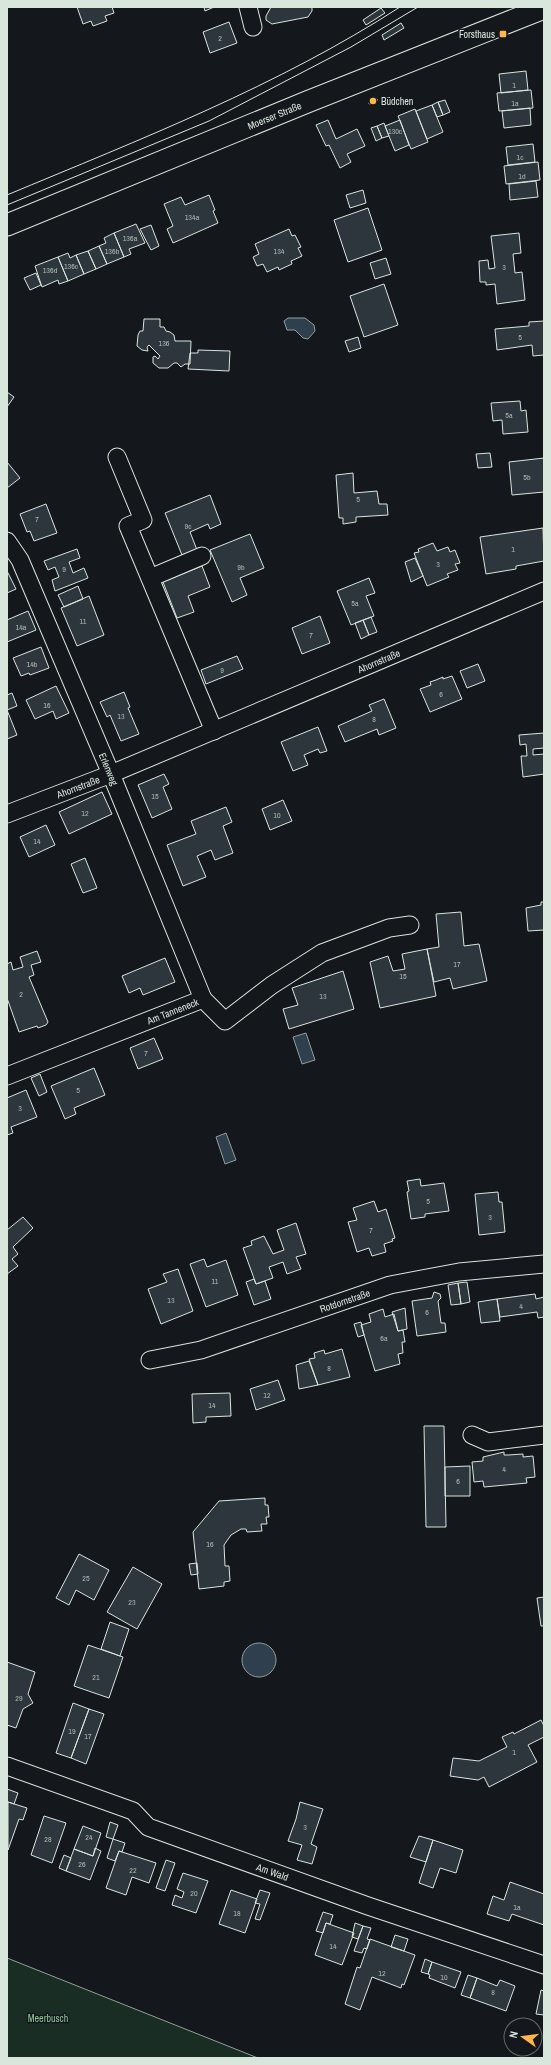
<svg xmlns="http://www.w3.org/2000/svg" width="551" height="2065" font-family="'Archivo Narrow',sans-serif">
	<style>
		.green { fill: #1a2d24; stroke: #939e99 }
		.water { fill: #2f3f4d; stroke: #939e99 }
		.building { fill: #2c363c; stroke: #d8e6dc }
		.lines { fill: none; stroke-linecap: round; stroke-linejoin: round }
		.minor-casing { stroke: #d8e6dc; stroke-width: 19 }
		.major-casing { stroke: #d8e6dc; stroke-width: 23 }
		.minor { stroke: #14181c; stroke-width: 17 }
		.major { stroke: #14181c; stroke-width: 21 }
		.tram { stroke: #d8e6dc; stroke-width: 1 }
		.poi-dot { fill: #ffb74d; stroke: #14181c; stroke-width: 1.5 }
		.labels { text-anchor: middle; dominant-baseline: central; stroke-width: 3; stroke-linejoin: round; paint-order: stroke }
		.number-label { font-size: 8px; fill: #adbab4 }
		.poi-label { font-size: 10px; fill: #d8e6dc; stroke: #14181c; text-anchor: end }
		.street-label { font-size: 10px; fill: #d8e6dc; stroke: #14181c }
		.park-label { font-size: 10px; fill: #8ac095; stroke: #14181c }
	</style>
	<rect width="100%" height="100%" fill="#14181c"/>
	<path class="green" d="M7,1958L258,2058H7Z"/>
	<path class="water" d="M288,318H305L314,325L315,331L308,339L303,338L295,330H287L284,321Z
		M306,1033L315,1060L302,1064L293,1037Z
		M226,1133L236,1160L225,1164L216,1137Z
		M242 1660a17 17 0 1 1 34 0a17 17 0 1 1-34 0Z"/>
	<path class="building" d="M77,7H112L114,13L105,16L107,21L93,26L91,21L83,24Z
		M204,7H214L205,11Z
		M271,7H312V11L308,17L272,24L266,20V16Z
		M381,8L385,13L366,25L363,20Z
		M229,22L237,43L210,53L203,32Z
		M401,23L404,28L384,40L382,35Z
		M526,71L528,90L501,93L499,74Z
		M531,90L533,108L499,111L497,93Z
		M374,97L378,100L369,104L370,99Z
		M445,100L450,112L443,115L438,102Z
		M438,102L443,115L437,117L432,105Z
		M432,105L443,132L427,139L416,111Z
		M530,108L531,125L504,128L502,111Z
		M415,109L428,142L411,149L398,116Z
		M328,120L336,139L357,129L365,146L347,154L351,162L340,168L329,145L326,146L316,125Z
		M400,120L409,145L395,151L385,126Z
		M384,123L389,136L382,138L377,126Z
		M377,126L382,138L376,141L371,128Z
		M533,144L535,162L508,165L506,147Z
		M538,162L540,180L506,184L504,166Z
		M536,181L538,197L510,200L509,184Z
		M363,190L366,203L350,208L346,195Z
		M209,195L215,210L213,211L218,223L173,243L167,229L173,226L164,204L181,197L185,205Z
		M368,208L382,250L348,262L334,220Z
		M136,224L145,243L129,249L131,254L124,257L114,233Z
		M151,225L159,246L151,250L140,229Z
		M289,229L292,236L295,235L301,247L298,248L302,256L291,261L292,264L279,270L278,267L267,272L263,264L257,266L253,257L259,254L255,244Z
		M114,233L124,257L107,264L99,246L106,243L104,238Z
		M519,233L521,253L513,254L515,273L522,272L525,300L497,304L495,284L486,285V282H480L479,261L488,260L489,269L495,268L491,236Z
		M99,246L107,264L96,269L88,251Z
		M88,251L96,269L84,274L76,255Z
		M68,253L70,258L76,255L84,274L68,281L58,257Z
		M58,257L68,281L59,284L58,280L42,287L35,266Z
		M386,258L391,274L375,279L370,263Z
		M36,273L41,285L30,290L24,278Z
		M384,284L398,325L364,337L350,296Z
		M144,319H160V327H164L166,331L170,332L174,335L175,341H191L190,364H185L181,367L177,363H174L168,368H159L153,363V357L155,356L158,359L160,356L149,345L147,347L148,351L142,350L137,346L138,335L140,331H143Z
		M544,321V355L533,356L532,345L497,350L495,329L529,326V322Z
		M358,337L361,348L349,352L345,341Z
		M198,350L230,351L229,371L188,369L190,353H198Z
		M7,392L14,397L7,407Z
		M520,401L521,411L526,410L528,432L503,434L502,420L493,421L491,403Z
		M490,453L492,467L478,468L476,454Z
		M544,458V492L512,495L509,462Z
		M7,462L20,478L7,488Z
		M353,473L354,493L377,491L379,504H387L388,515L356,517V522L343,524V518H339L336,475Z
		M210,495L221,524L210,529L208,524L190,532L197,550L182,555L165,513Z
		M46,504L57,533L34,541L30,531L27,532L20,514Z
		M543,528L544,561L516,566V569L486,574L480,537Z
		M250,534L264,568L240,578L247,595L232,602L210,550Z
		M433,543L437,551L448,547L450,552L455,550L460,563L455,564L458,570L447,574L449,577L427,586L414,553L419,552L418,549Z
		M77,549L80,558L69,562L73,573L84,568L88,578L55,591L52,580L59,577L55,567L48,570L44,561Z
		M415,558L423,576L411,582L405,562Z
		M202,566L210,587L188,596L194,612L177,618L163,582Z
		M7,571L16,589L7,593Z
		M369,578L375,593L366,596L374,616L351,625L337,591Z
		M78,586L83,599L64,607L58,595Z
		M89,596L104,635L77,646L61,608Z
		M28,611L36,630L7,642V620Z
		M320,616L330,643L302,654L292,628Z
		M371,617L377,632L369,635L363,620Z
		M363,620L369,635L361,639L355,623Z
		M41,647L49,668L30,675L29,673L21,676L13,658Z
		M237,656L243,669L206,684L201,670Z
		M478,664L485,681L467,688L460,671Z
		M452,676L462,699L430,712L420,689L431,685L430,682L436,680L443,677V679Z
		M56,686L69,713L56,719L53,711L35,719L26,700Z
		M124,692L130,707L128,708L139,734L121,741L110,715L107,717L100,702Z
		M12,693L17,706L7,710V695Z
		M384,699L396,728L379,735L377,729L345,742L338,726L372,711L369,705Z
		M7,710L17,735L7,739Z
		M318,727L327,751L320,753L318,749L304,755L308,765L293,771L281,742Z
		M544,733V748L533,749V755L544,754V774L523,777L521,756H527L526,744L520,745L519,735Z
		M164,774L169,784L163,787L172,809L152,818L138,785Z
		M102,792L112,814L69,834L59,812Z
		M283,800L292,821L270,830L262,809Z
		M226,807L232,822L223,826L233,853L215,860L211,850L197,856L206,877L183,886L167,845L196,834L191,821Z
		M46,825L55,845L29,857L20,837Z
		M85,858L97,888L83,893L71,864Z
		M541,902H544V930L528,931L526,908L541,905Z
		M461,912L464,946L479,944L487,981L453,989L450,978L434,982L427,949L439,947L436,914Z
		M427,949L436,996L380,1008L370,962L388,956L393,971L405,969L402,954Z
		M37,951L41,962L31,965L34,975L29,977L48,1022L46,1025L38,1028L37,1026L19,1032L7,998V964L11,962L13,970L23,967L20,957Z
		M165,958L175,982L143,995L140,988L129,993L122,976Z
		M343,971L354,1009L289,1029L283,1009L298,1005L292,988Z
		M154,1038L163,1059L138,1069L130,1048Z
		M94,1068L105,1095L74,1108L76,1114L65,1119L51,1086Z
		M40,1074L47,1092L39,1096L31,1078Z
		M26,1090L37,1117L11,1127L13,1133L7,1135V1098Z
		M420,1179L421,1186L444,1183L449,1211L425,1214V1217L411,1219L407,1192L409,1191L407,1181Z
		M498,1192L499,1202H502L505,1232L479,1235L475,1194Z
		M374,1201L378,1212L386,1209L395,1238L392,1239L393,1241L384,1244L386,1252L372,1256L369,1248L357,1252L348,1222L357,1220L353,1208Z
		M23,1217L33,1228L13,1247L18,1254L12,1259L18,1266L7,1274V1230Z
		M296,1223L306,1254L296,1257L301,1269L287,1274L283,1262L269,1267L273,1278L256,1284L243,1248L252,1245L251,1241L264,1236L273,1254L284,1250L277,1230Z
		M204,1259L207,1267L226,1260L238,1295L206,1307L190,1264Z
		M178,1269L193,1311L161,1324L148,1289L167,1282L163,1274Z
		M254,1279L256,1284L265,1281L271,1299L254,1305L246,1282Z
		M467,1282L470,1302L461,1304L458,1283Z
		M458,1283L461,1304L451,1305L448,1285Z
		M434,1292L440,1294L441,1298L438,1301L441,1323H445L446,1332L417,1336L412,1301L432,1298Z
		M535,1294L536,1299L544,1297V1317L538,1318L537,1312L500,1317L497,1299Z
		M497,1299L500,1321L481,1323L478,1302Z
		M405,1308L407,1329L398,1331L392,1312Z
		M383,1309L385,1317L394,1314L398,1331L403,1330L405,1342H402L403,1353L398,1354L400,1364L375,1371L361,1325L371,1322L369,1314Z
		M361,1322L364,1335L358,1337L354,1324Z
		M342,1349L350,1377L318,1385L309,1359L315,1358L314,1353L324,1350L325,1354Z
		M309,1361L318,1385L299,1389L296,1365Z
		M278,1380L285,1400L256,1410L250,1389Z
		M230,1393L231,1416L206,1417V1422L193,1423L192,1394Z
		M424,1426H444L446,1527H426Z
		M504,1452V1455H508L523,1454V1457L533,1456L535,1477L526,1478L527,1483L484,1487L483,1481L474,1482L472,1462L483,1461V1457Z
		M470,1466V1496H445V1467Z
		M265,1498V1505H268L269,1517H266L267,1524H261L262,1531L247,1532L246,1529H241L231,1535L224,1545L225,1566H229L230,1581L224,1582V1586L199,1589L193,1532L219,1501Z
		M79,1554L109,1570L94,1600L76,1590L69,1605L56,1598Z
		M197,1563L198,1574L191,1575L189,1564Z
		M133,1567L162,1584L137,1629L107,1612Z
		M544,1597V1626H541L537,1598Z
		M110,1622L129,1629L120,1656L101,1649Z
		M88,1645L123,1657L109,1698L74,1686Z
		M7,1662L35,1672L28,1694L33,1703L23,1709L16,1728L7,1725Z
		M73,1703L89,1709L71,1758L56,1753Z
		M89,1709L104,1714L86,1764L71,1758Z
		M541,1720L544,1726V1737L528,1745L537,1762L489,1787L484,1777L478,1780L450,1776L453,1758L479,1761L507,1747L502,1737L513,1732L514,1734Z
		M7,1789L18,1793L14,1804L8,1802L7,1805Z
		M8,1802L27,1808L23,1820L19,1819L8,1850Z
		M300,1802L323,1809L311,1844L317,1847L312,1864L297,1860L302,1845L288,1841L296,1819Z
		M44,1816L66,1823L52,1863L31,1855Z
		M110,1822L118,1825L113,1839L106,1837Z
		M83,1826L101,1833L93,1856L74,1849Z
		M419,1836L433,1840L426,1862L410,1857Z
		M113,1839L125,1843L122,1852L119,1851L115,1861L107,1858Z
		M433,1840L463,1850L456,1873L440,1868L433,1888L419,1883Z
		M95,1848L101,1851L90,1880L66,1871L74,1849L93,1856Z
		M119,1851L156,1863L149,1883L132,1877L126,1895L106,1888Z
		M64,1855L71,1858L66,1871L59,1868Z
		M166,1860L175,1863L165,1891L156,1888Z
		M183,1873L208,1881L196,1913L172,1905L175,1895L182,1898L184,1892L177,1889Z
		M510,1882L544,1894V1925L512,1914L509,1921L487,1914L493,1896L504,1900Z
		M231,1890L257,1899L245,1933L219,1924Z
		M260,1890L270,1893L260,1920L255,1919L260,1904L255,1903Z
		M323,1912L333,1915L330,1924L326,1923L323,1933L316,1931Z
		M326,1923L354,1933L342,1965L315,1955Z
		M355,1923L363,1926L358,1939L352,1937Z
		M363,1926L371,1928L367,1939L370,1940L367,1949L364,1948L362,1953L354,1951Z
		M395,1935L408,1939L404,1951L391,1947Z
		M370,1939L415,1955L404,1985L402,1984L401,1988L372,1977L360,2010L345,2004L357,1967L360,1968Z
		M425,1959L432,1962L428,1974L421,1972Z
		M432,1962L461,1972L455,1988L429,1978L430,1975L428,1974Z
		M468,1975L477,1978L470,1998L461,1995Z
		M477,1978L497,1986L500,1980L515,1986L506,2011L470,1998Z
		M541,1990L544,1991V2015L536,2014Z"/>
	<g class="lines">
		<g class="minor-casing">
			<g id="minor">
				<path d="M248,7L253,27"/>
				<path d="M117,457L143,520L128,526L214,731"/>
				<path id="s1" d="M7,541L20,560L111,774L203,999"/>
				<path d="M150,578L202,556"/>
				<path id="s2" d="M7,814L111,774L544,591"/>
				<path id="s3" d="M7,1076L203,999L225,1021L272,985L322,953L389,928L410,925"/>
				<path id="s4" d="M150,1360L201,1350L390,1285L459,1272L544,1264"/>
				<path d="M472,1435L488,1442L544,1435"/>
				<path id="s5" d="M7,1766L133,1811L148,1827L368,1906L544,1965"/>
			</g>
		</g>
		<g class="major-casing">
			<g id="major">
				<path id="s6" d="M7,225L307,102L544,8"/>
			</g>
		</g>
		<use href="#minor" class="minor"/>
		<use href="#major" class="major"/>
		<path class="tram" d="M7,195C141,139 278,86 400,7
			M7,205L209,121L351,47L418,7"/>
	</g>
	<g class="poi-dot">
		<rect x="499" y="30" width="8" height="8" rx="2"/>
		<circle cx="373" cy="101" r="4"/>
	</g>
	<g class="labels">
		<g class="number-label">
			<text x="220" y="38">2</text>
			<text x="514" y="85">1</text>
			<text x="515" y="103">1a</text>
			<text x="395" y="131">130c</text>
			<text x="520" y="157">1c</text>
			<text x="522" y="176">1d</text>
			<text x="192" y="217">134a</text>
			<text x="130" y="238">136a</text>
			<text x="112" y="251">136b</text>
			<text x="279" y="251">134</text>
			<text x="71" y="266">136c</text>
			<text x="504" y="267">3</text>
			<text x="50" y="270">136d</text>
			<text x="520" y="337">5</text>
			<text x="164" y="343">136</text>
			<text x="509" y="415">5a</text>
			<text x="527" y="477">5b</text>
			<text x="358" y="499">5</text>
			<text x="37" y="519">7</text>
			<text x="188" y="526">9c</text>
			<text x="513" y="549">1</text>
			<text x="438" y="564">3</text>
			<text x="241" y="567">9b</text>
			<text x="64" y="569">9</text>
			<text x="355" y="603">5a</text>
			<text x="83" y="621">11</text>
			<text x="21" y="627">14a</text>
			<text x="311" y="635">7</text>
			<text x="32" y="664">14b</text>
			<text x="222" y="670">9</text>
			<text x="441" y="694">6</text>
			<text x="47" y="705">16</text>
			<text x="121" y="716">13</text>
			<text x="374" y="719">8</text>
			<text x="155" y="796">15</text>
			<text x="85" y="813">12</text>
			<text x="277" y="815">10</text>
			<text x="37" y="841">14</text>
			<text x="457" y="964">17</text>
			<text x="403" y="976">15</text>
			<text x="21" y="994">2</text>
			<text x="323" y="996">13</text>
			<text x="146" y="1053">7</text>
			<text x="78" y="1090">5</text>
			<text x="20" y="1108">3</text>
			<text x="428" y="1201">5</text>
			<text x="490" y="1217">3</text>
			<text x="371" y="1230">7</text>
			<text x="215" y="1281">11</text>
			<text x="171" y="1300">13</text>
			<text x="521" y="1306">4</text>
			<text x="427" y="1312">6</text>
			<text x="384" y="1338">6a</text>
			<text x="329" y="1368">8</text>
			<text x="267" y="1395">12</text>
			<text x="212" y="1405">14</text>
			<text x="504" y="1469">4</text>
			<text x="458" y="1481">6</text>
			<text x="210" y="1544">16</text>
			<text x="86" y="1578">25</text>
			<text x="132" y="1602">23</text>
			<text x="96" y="1677">21</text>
			<text x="19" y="1698">29</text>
			<text x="72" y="1731">19</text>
			<text x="88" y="1736">17</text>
			<text x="514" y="1752">1</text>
			<text x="305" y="1827">3</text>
			<text x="89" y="1837">24</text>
			<text x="48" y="1839">28</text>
			<text x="82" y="1864">26</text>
			<text x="133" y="1870">22</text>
			<text x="194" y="1893">20</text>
			<text x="517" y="1907">1a</text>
			<text x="237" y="1913">18</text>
			<text x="333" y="1946">14</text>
			<text x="382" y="1973">12</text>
			<text x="444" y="1977">10</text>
			<text x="493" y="1992">8</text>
		</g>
		<g class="poi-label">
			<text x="495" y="34">Forsthaus</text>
			<text x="381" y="101" text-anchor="start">Büdchen</text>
		</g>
		<g class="street-label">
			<text stroke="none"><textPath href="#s6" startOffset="289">Moerser Straße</textPath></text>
			<text stroke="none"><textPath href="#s2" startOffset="402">Ahornstraße</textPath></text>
			<text stroke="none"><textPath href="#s1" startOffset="250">Erlenweg</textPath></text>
			<text stroke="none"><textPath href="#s2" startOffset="76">Ahornstraße</textPath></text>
			<text stroke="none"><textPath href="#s3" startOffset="178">Am Tanneneck</textPath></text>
			<text stroke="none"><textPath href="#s4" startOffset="204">Rotdornstraße</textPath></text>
			<text stroke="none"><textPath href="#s5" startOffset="288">Am Wald</textPath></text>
		</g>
		<g class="park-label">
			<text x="48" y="2018">Meerbusch</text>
		</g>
	</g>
	<rect width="551" height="2065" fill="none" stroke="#d8e6dc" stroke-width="16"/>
	<g transform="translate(523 2037) rotate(284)"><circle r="19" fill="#14181c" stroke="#626a69"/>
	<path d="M0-3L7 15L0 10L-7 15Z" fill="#ffb74d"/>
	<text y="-6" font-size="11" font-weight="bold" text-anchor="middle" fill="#d8e6dc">N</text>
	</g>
</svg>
